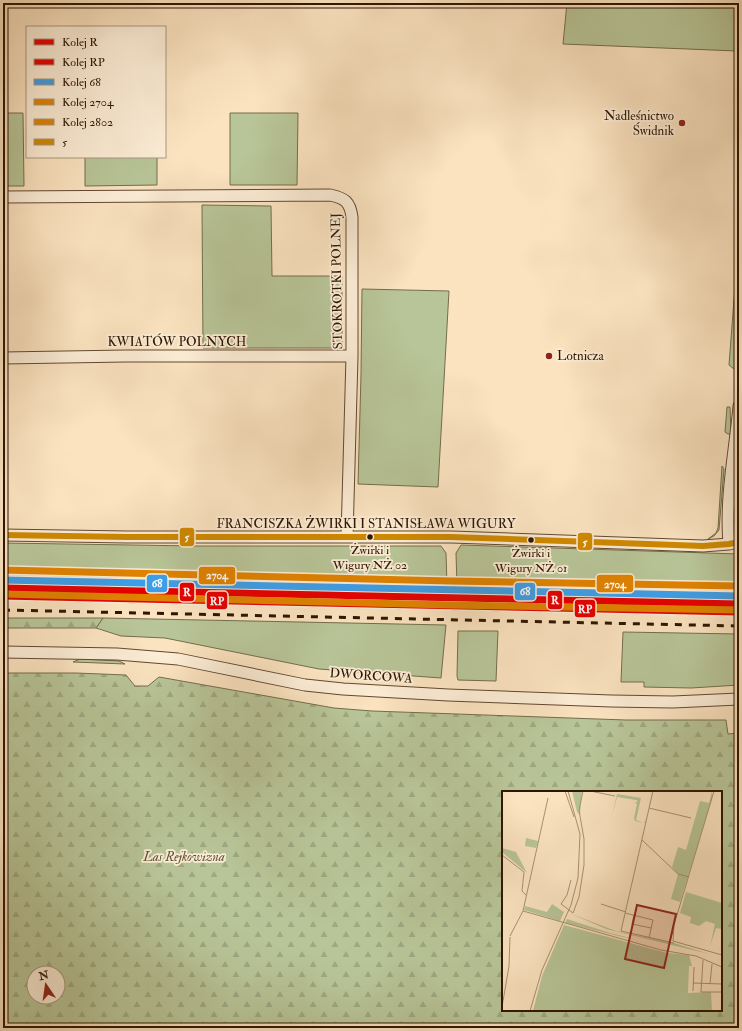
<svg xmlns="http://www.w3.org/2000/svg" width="742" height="1031" font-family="'IM FELL Double Pica',serif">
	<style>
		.green { fill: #b8c598; stroke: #746d4c }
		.forest { fill: url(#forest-firs); stroke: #746d4c; fill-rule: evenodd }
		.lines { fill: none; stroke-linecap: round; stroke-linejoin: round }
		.street-casing { stroke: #624830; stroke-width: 13 }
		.street { stroke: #fcedd6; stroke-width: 11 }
		.rail { stroke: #2f1500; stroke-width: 3; stroke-dasharray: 7 7; stroke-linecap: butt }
		.bus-1-casing { stroke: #fcedd6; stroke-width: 9 }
		.bus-1 { stroke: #cf8900; stroke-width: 6 }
		.rail-1-casing { stroke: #fcedd6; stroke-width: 10 }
		.rail-2-casing { stroke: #fcedd6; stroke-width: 10 }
		.rail-3-casing { stroke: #fcedd6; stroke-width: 10 }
		.rail-4-casing { stroke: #fcedd6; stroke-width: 10 }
		.rail-5-casing { stroke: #fcedd6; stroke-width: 10 }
		.rail-1 { stroke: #e50000; stroke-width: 7 }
		.rail-2 { stroke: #e50000; stroke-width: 7 }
		.rail-3 { stroke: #3d9ee8; stroke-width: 7 }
		.rail-4 { stroke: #e08200; stroke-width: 7 }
		.rail-5 { stroke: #e08200; stroke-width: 7 }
		.poi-dot { fill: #8f2418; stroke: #fcedd6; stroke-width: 1.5 }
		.bus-dot { fill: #2f1500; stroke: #fcedd6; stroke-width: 1.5 }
		.labels { text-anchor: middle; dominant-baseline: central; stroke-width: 3.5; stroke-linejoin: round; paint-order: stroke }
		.bus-label { font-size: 12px; fill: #2f1500; stroke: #fcedd6 }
		.poi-label { font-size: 13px; fill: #2f1500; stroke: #fcedd6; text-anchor: end }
		.street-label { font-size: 13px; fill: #2f1500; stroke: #fcedd6 }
		.park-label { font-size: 13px; font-style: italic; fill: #5f5335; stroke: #fcedd6 }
		.inset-road { fill: none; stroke: #a99173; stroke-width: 1 }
		.view { fill: #8f2418; fill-opacity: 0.15; stroke: #8f2418; stroke-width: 2 }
		.inset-edge { fill: none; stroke: #2f1500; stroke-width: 2 }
		.line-badge { stroke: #fcedd6; stroke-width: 1.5 }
		.badge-label { font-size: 11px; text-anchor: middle; font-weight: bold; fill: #fff }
	</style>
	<defs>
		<pattern id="forest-firs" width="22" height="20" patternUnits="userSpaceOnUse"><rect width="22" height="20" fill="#b8c598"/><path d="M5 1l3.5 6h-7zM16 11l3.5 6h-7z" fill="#9ea881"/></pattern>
	</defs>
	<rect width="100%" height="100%" fill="#fbe3c0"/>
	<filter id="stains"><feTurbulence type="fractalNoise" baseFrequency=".005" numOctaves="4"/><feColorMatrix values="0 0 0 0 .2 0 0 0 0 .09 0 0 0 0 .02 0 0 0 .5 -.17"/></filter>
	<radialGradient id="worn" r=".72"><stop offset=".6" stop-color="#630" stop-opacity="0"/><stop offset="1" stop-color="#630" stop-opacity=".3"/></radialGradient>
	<path class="green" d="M567,3H739L737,51L563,44Z
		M3,113H23L24,186H3Z
		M230,113H298L297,185H230Z
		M85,157H157V185L85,186Z
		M202,205L271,206L272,276H342V348H203Z
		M737,260H739V347L734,369L729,365Z
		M362,289L449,291L438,487L358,484L361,375Z
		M727,407H730L731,434H728L725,432Z
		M739,454V528L735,518Z
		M722,466L724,469L719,530L714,536L708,539L716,533L718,528Z
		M3,543L196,546H441L446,553L447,585L3,576Z
		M461,545L739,554V589L457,586L456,553Z
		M103,618L446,625L441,678L319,669L165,638L121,636L96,628Z
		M458,631H498L496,681L458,680L457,676Z
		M623,632L739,634V685L691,688L644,687V682H621Z
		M80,659L119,661L125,664L73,662Z"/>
	<path class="forest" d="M3,618H103L96,628H3Z
		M3,673H76L126,675L135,686H148L159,677L334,708L372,711L626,720H726L728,734L739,733V1028H3ZM503,792H721V1010H503ZM34,973H58V997H34Z"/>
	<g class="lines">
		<g class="street-casing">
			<path id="street" d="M3,197L330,195C345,198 350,202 352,217V356L347,537
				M3,358L126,356H352
				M3,535L127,537H451L703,546L729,544L739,542
				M729,544C725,497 735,452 739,406
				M3,652L117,654L178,659L305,685L343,689L448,695L611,701L673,702L739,699"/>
		</g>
		<use href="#street" class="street"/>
		<path class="rail" d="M3,599L739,615
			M3,610L739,626"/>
		<g class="bus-1-casing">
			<path id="bus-1" d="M3,535L127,537H451L703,546L729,544L739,542"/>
		</g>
		<use href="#bus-1" class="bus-1"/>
		<g class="rail-1-casing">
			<path id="rail-1" d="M3,588L739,604"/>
		</g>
		<g class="rail-2-casing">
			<path id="rail-2" d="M3,596L739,612"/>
		</g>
		<g class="rail-3-casing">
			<path id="rail-3" d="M3,580L739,596"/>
		</g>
		<g class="rail-4-casing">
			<path id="rail-4" d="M3,570L451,581L739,586"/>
		</g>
		<g class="rail-5-casing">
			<path id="rail-5" d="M3,594L451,605L739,610"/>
		</g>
		<use href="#rail-1" class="rail-1"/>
		<use href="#rail-2" class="rail-2"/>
		<use href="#rail-3" class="rail-3"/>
		<use href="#rail-4" class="rail-4"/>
		<use href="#rail-5" class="rail-5"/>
	</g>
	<g class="poi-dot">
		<circle cx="682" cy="123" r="4"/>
		<circle cx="549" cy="356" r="4"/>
	</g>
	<g class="bus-dot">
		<circle cx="370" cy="537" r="3.5"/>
		<circle cx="531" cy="540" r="3.5"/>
	</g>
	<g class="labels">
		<g class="bus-label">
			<text x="370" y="550">Żwirki i<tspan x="370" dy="15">Wigury NŻ 02</tspan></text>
			<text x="531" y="553">Żwirki i<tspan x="531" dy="15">Wigury NŻ 01</tspan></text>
		</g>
		<g class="poi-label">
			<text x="674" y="116">Nadleśnictwo<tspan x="674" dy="15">Świdnik</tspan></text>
			<text x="557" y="356" text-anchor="start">Lotnicza</text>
		</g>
		<g class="street-label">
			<text transform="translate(337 281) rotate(-91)">STOKROTKI POLNEJ</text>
			<text x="177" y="342">KWIATÓW POLNYCH</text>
			<text x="366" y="524">FRANCISZKA ŻWIRKI I STANISŁAWA WIGURY</text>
			<text transform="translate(371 676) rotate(4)">DWORCOWA</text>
		</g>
		<g class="park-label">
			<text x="184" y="857">Las Rejkowizna</text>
		</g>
	</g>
	<g transform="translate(502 791)">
		<rect width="220" height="220" fill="#fbe3c0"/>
		<path d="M70,0H80L78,24L75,21ZM210,0V8L178,111L169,108L176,83L170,76L176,56L184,59L198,10L207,12ZM115,3L139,7L134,29L142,32L145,26L143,32L133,30L132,27L135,13L133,12L136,10L134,9L115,6L110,25ZM24,47L36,50L34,57L23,55ZM0,57L14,61L25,82L0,61ZM184,101L220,112V138L214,137L215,134L208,155L213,133L204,130L197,135L188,132L189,126L178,122ZM50,113L62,121L58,130L22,119L23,115L45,121ZM67,122L114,140L172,152L207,163L104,138Z" fill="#b8c598"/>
		<path d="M65,128L108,142L133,148L121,146L63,132ZM62,134L165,162L187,164L190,175H187L186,202L209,201L210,220H31L40,185Z" fill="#b8c598"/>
		<path class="inset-road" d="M63,0L72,26M88,0L113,5M151,0L119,140L172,152M212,0L172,134L171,150L220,164M147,17L189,27M140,49L176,83L187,86M0,64L22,81L20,100L24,104M69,89L65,104L59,113L71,122L77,106L82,74V48L77,19L81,0M99,113L124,121M21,120L159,159L194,165L220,176M123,122L151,129L147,147M132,124L130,133L149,137M8,145L21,120L46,7M167,152L171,140M201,169L199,201H220M191,192L220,193M208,193L210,173M191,200L192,176M0,216L7,175L8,146M28,220L40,179L69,114L76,87L78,43L66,0"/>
		<path class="view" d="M135,114L174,123L162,177L123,168Z"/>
		<rect width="220" height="220" class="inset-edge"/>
	</g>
	<g class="line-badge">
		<rect x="179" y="527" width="16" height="20" rx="4" fill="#cf8900"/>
		<rect x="577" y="532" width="16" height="19" rx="4" fill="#cf8900"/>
		<rect x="198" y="566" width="38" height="19" rx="4" fill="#e08200"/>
		<rect x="146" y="574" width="22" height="19" rx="4" fill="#3d9ee8"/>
		<rect x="596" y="574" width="38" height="19" rx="4" fill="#e08200"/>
		<rect x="514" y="582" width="22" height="19" rx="4" fill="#3d9ee8"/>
		<rect x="179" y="582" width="16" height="20" rx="4" fill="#e50000"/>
		<rect x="547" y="590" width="16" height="20" rx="4" fill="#e50000"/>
		<rect x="206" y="591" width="22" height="19" rx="4" fill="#e50000"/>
		<rect x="574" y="599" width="22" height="19" rx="4" fill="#e50000"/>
	</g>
	<g class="badge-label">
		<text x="187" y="541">5</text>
		<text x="585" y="546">5</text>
		<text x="217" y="579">2704</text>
		<text x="157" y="587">68</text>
		<text x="615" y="588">2704</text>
		<text x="525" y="595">68</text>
		<text x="187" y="596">R</text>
		<text x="555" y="604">R</text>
		<text x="217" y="605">RP</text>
		<text x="585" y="613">RP</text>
	</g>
	<rect width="742" height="1031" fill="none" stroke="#fbe3c0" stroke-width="16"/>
	<rect x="4" y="4" width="734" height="1023" fill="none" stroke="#2f1500" stroke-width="2"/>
	<rect x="8" y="8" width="726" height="1015" fill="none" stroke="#2f1500"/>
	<rect x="26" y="26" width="140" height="132" fill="#fcedd6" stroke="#aa9780"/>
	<rect x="34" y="39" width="20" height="6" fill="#e50000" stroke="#aa9780"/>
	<text x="62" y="46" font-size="12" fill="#2f1500">Kolej R</text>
	<rect x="34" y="59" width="20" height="6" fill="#e50000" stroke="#aa9780"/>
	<text x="62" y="66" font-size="12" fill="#2f1500">Kolej RP</text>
	<rect x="34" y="79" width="20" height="6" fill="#3d9ee8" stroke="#aa9780"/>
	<text x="62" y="86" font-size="12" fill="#2f1500">Kolej 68</text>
	<rect x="34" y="99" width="20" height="6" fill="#e08200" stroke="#aa9780"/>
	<text x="62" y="106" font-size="12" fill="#2f1500">Kolej 2704</text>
	<rect x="34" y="119" width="20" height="6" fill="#e08200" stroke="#aa9780"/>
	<text x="62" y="126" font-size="12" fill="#2f1500">Kolej 2802</text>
	<rect x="34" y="139" width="20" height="6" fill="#cf8900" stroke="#aa9780"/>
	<text x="62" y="146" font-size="12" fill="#2f1500">5</text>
	<g transform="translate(46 985) rotate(347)"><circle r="19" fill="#fcedd6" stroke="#aa9780"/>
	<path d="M0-3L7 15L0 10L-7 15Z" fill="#8f2418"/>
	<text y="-6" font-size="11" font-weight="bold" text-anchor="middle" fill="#2f1500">N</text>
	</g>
	<rect width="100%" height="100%" filter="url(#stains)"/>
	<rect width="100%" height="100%" fill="url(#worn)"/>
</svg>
